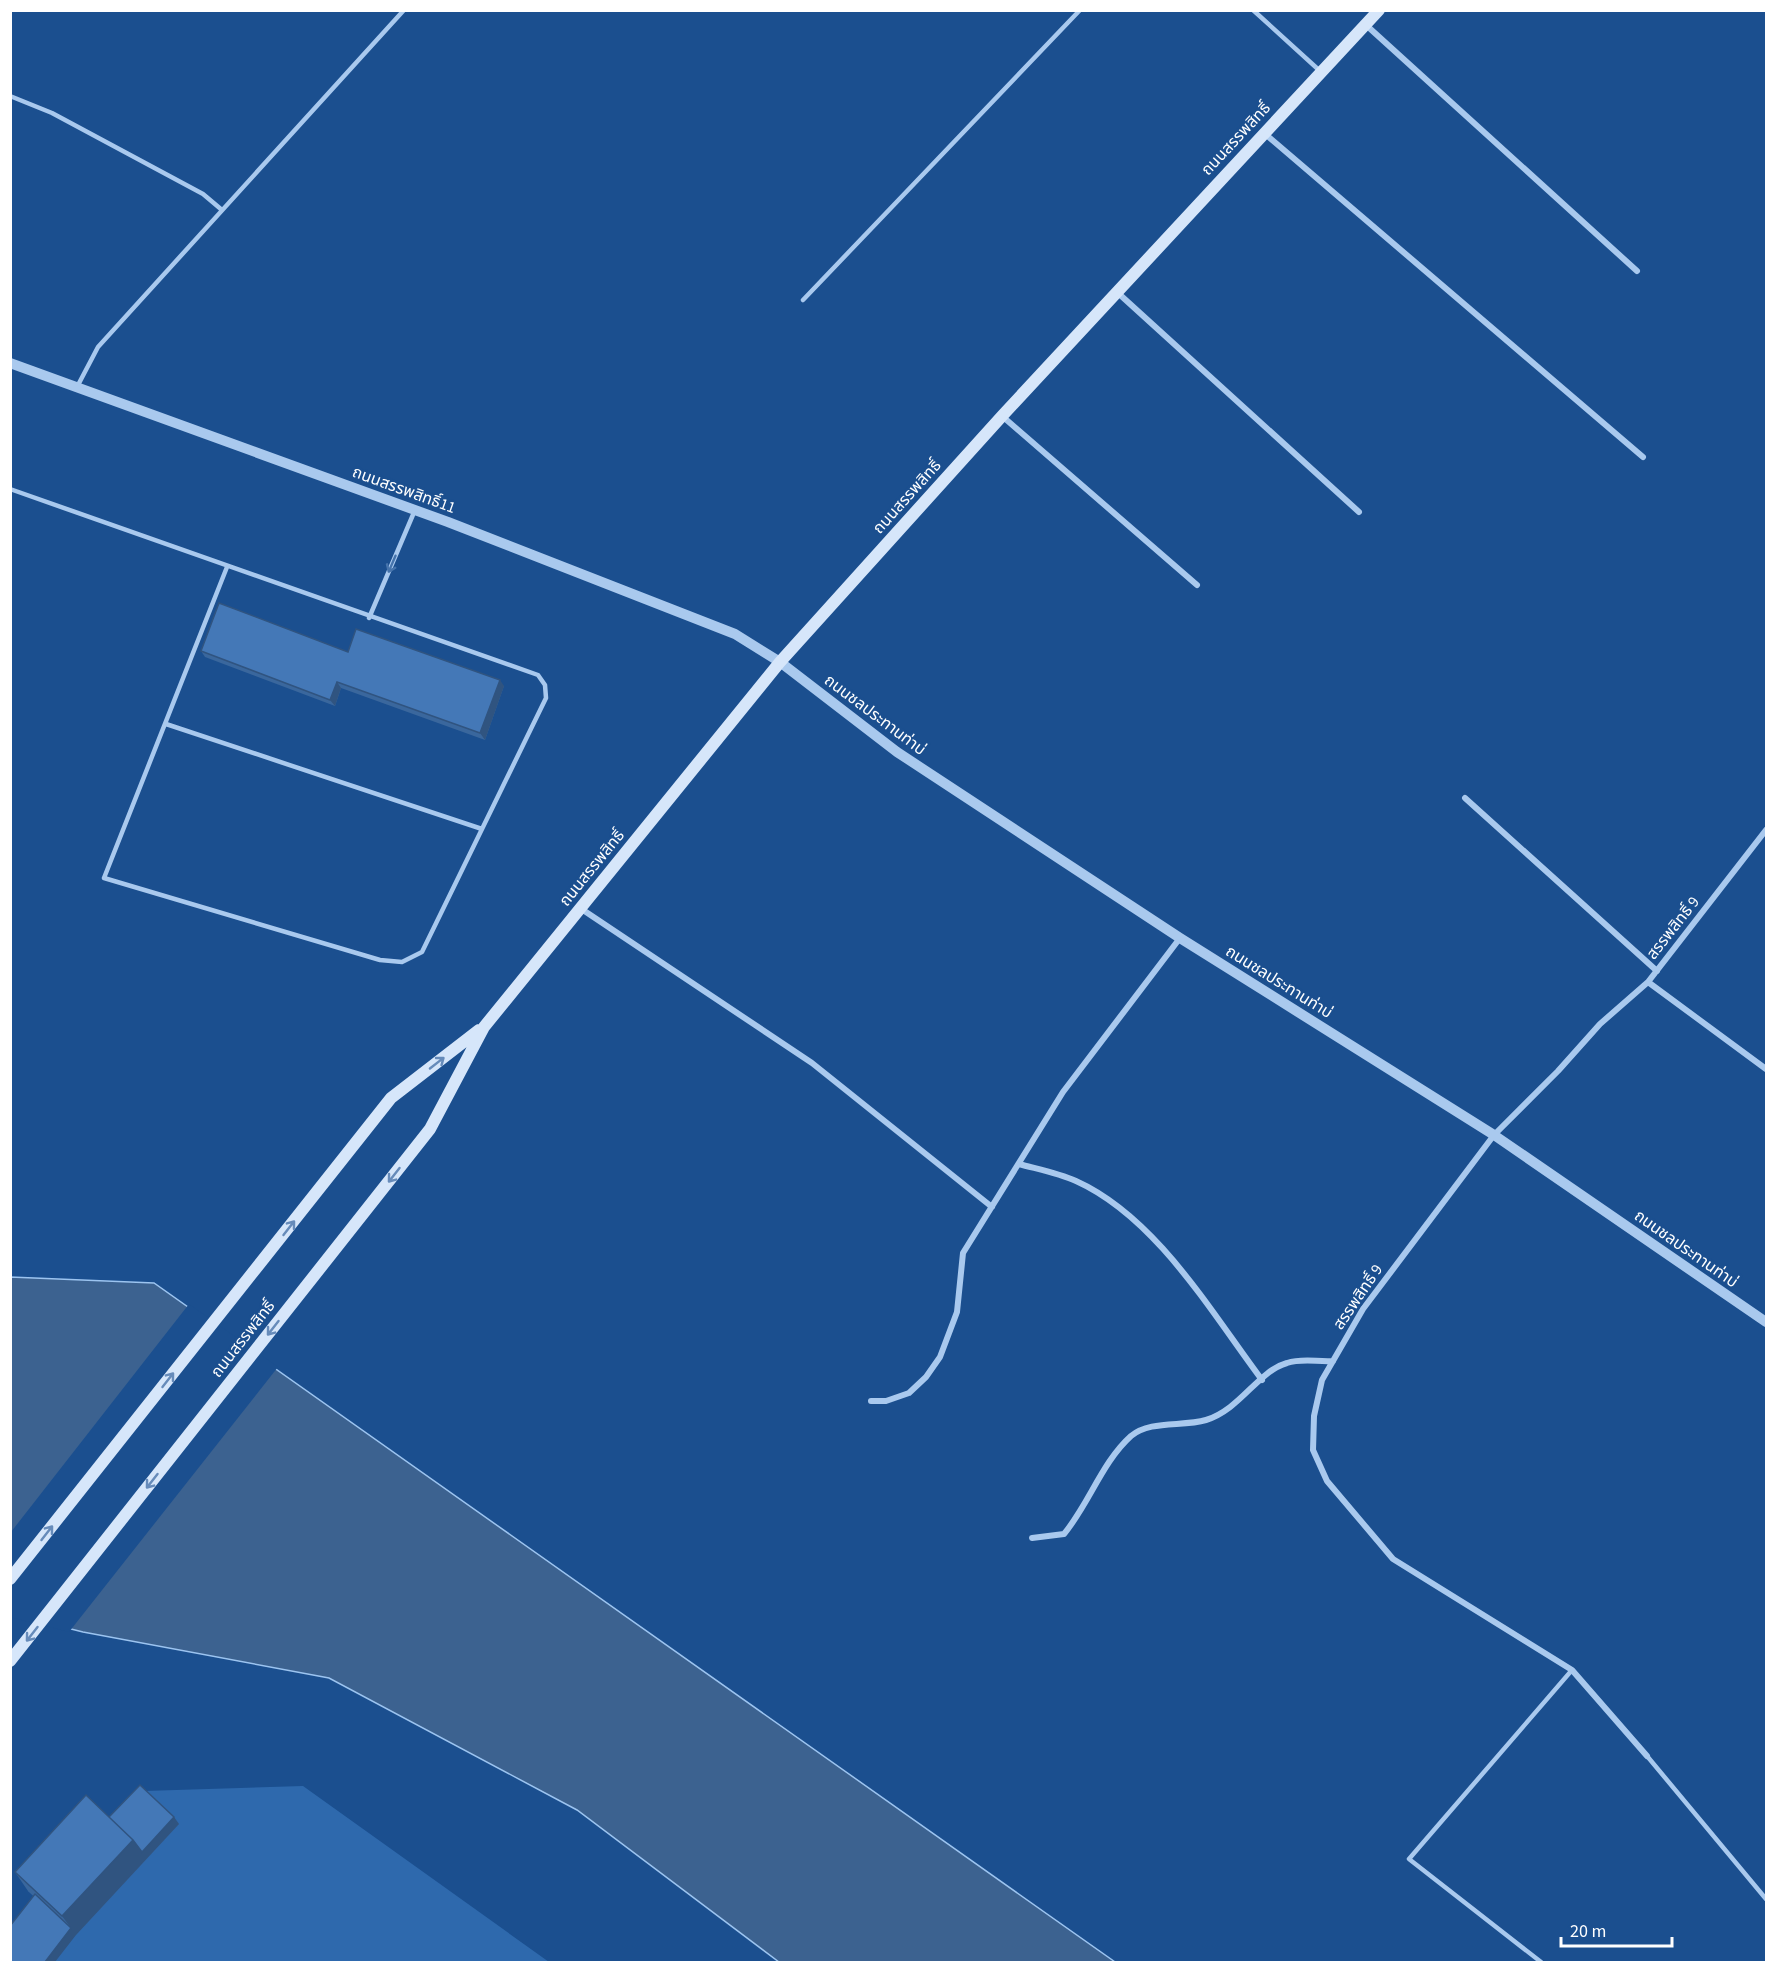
<svg xmlns="http://www.w3.org/2000/svg" width="1777" height="1973" font-family="'Source Sans 3','Noto Sans Thai',sans-serif">
	<style>
		.green { fill: #2e69ad }
		.water { fill: #3c6290; stroke: #9cc4f0; stroke-width: 1.5 }
		.pier { fill: #1b4f8f }
		.lines { fill: none; stroke-linecap: round; stroke-linejoin: round }
		.service { stroke: #a9c9ee; stroke-width: 4.5 }
		.minor { stroke: #a9c9ee; stroke-width: 6 }
		.tertiary { stroke: #a9c9ee; stroke-width: 10 }
		.secondary { stroke: #d6e6fa; stroke-width: 12 }
		.wall { fill: #3a679d }
		.shaded-wall { fill: #305480 }
		.building { fill: #4478b7; stroke: #305480; stroke-width: 1.5 }
		.oneway { stroke: #4674ac }
		.oneway2 { stroke: #668bba }
		.labels { text-anchor: middle; dominant-baseline: central; stroke-width: 5; stroke-linejoin: round; paint-order: stroke }
		.street-label { font-size: 16px; fill: #fff; stroke: #1b4f8f }
	</style>
	<rect width="100%" height="100%" fill="#1b4f8f"/>
	<path class="green" d="M303,1786L549,1962H11L10,1938L39,1901L28,1891L112,1826L144,1791Z"/>
	<path class="water" d="M10,1277L154,1283L1115,1962H779L577,1810L329,1678L83,1632L11,1614Z"/>
	<path class="pier" d="M189,1304L278,1367L69,1632L10,1617L11,1532Z"/>
	<g class="lines">
		<path class="service" d="M1253,10L1320,71
			M10,96L52,113L203,194L222,210
			M803,300L1080,10
			M77,387L98,347L404,10
			M10,489L538,675L545,685L546,698L422,952L402,962L380,960L104,878L227,567
			M369,618L415,510
			M166,724L482,829
			M1647,1756L1766,1899
			M1541,1962L1409,1859L1572,1670"/>
		<path class="minor" d="M1366,25L1637,271
			M1264,133L1643,457
			M1118,293L1359,512
			M1002,416L1197,585
			M1465,798L1657,971
			M580,908L812,1063L992,1207
			M1648,982L1766,1069
			M1019,1164C1037,1169 1058,1173 1076,1181C1156,1217 1211,1312 1262,1380
			M871,1401H886L909,1393L926,1377L940,1357L957,1312L963,1253L1063,1092L1180,938
			M1032,1538L1064,1534C1089,1504 1102,1462 1131,1436C1150,1420 1182,1427 1206,1420C1241,1409 1258,1371 1287,1363C1302,1358 1317,1362 1333,1361
			M1647,1756L1572,1670L1393,1559L1327,1481L1313,1450L1314,1416L1322,1380L1363,1309L1494,1135L1558,1071L1600,1024L1648,982L1766,830"/>
		<path class="tertiary" d="M10,363L448,522L735,634L780,662L897,752L1180,938L1494,1135L1766,1322"/>
		<path class="secondary" d="M10,1579L391,1098L479,1030
			M10,1661L430,1129L484,1027L780,662L1002,416L1379,10"/>
	</g>
	<path class="wall" d="M201,651L348,652L504,686L485,740L341,688L335,706L205,657Z
		M109,1817H174L179,1824L76,1935L28,1891L15,1872Z"/>
	<path class="shaded-wall" d="M500,680L504,686L485,740L480,733Z
		M337,682L341,688L335,706L330,700Z
		M174,1817L179,1824L76,1935L55,1962H45L71,1928L62,1916L133,1840Z"/>
	<path class="building" d="M219,603L348,652L356,629L500,680L480,733L337,682L330,700L201,651Z
		M140,1785L174,1817L142,1852L133,1840L109,1817Z
		M86,1795L133,1840L62,1916L15,1872Z
		M35,1894L71,1928L45,1962H10V1926Z"/>
	<defs><path id="oneway-shaft" d="M-6 0H5M1.5-3L5.5 0L1.5 3" fill="none" stroke-width="1.6" stroke-linecap="round" stroke-linejoin="round" transform="scale(1.5)"/></defs>
	<use class="oneway" href="#oneway-shaft" transform="translate(392 564) rotate(113)"/>
	<g class="oneway2">
		<use href="#oneway-shaft" transform="translate(437 1063) rotate(-38)"/>
		<use href="#oneway-shaft" transform="translate(394 1175) rotate(128)"/>
		<use href="#oneway-shaft" transform="translate(289 1228) rotate(-52)"/>
		<use href="#oneway-shaft" transform="translate(273 1328) rotate(128)"/>
		<use href="#oneway-shaft" transform="translate(168 1380) rotate(-52)"/>
		<use href="#oneway-shaft" transform="translate(152 1481) rotate(128)"/>
		<use href="#oneway-shaft" transform="translate(47 1533) rotate(-52)"/>
		<use href="#oneway-shaft" transform="translate(32 1634) rotate(128)"/>
	</g>
	<g class="labels">
		<g class="street-label">
			<text transform="translate(1236 139) rotate(-47)">ถนนสรรพสิทธิ์</text>
			<text transform="translate(404 490) rotate(20)">ถนนสรรพสิทธิ์11</text>
			<text transform="translate(907 497) rotate(-48)">ถนนสรรพสิทธิ์</text>
			<text transform="translate(875 715) rotate(37)">ถนนชลประทานท่าบ่</text>
			<text transform="translate(592 868) rotate(-51)">ถนนสรรพสิทธิ์</text>
			<text transform="translate(1673 928) rotate(-52)">สรรพสิทธิ์ 9</text>
			<text transform="translate(1279 982) rotate(32)">ถนนชลประทานท่าบ่</text>
			<text transform="translate(1686 1249) rotate(35)">ถนนชลประทานท่าบ่</text>
			<text transform="translate(1358 1297) rotate(-56)">สรรพสิทธิ์ 9</text>
			<text transform="translate(243 1339) rotate(-52)">ถนนสรรพสิทธิ์</text>
		</g>
	</g>
	<rect width="1777" height="1973" fill="none" stroke="#ffffff" stroke-width="24"/>
	<path d="M1561 1937v9h111v-9" fill="none" stroke="#ffffff" stroke-width="3"/>
	<text x="1570" y="1937" font-size="18" fill="#ffffff" stroke="#1b4f8f" stroke-width="4.5" paint-order="stroke">20 m</text>
</svg>
